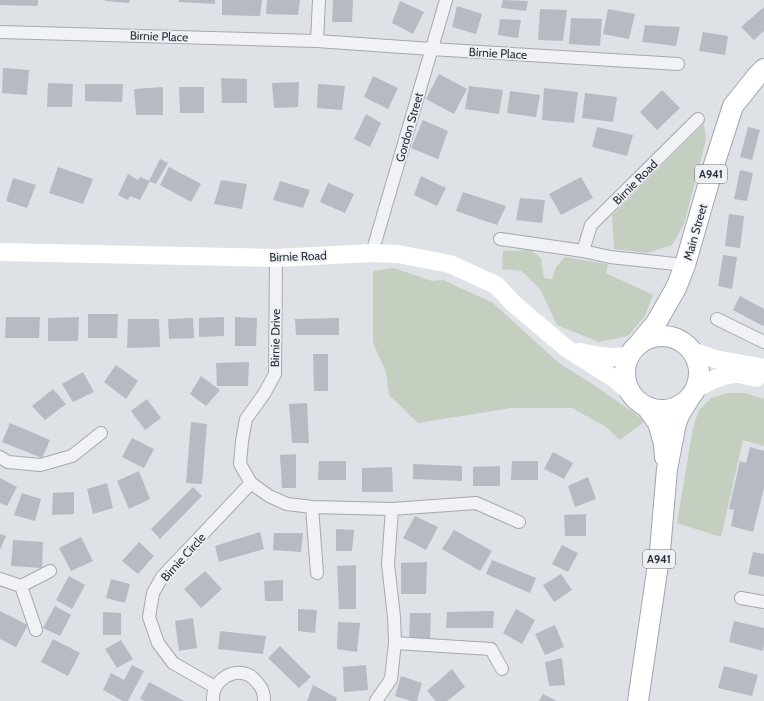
<svg xmlns="http://www.w3.org/2000/svg" width="764" height="701" font-family="Cabin,sans-serif">
	<style>
		.green { fill: #c4cfc0 }
		.building { fill: #b6bbc3 }
		.lines { fill: none; stroke-linecap: round; stroke-linejoin: round }
		.street-casing { stroke: #a4a8b0; stroke-width: 14 }
		.primary-casing { stroke: #9fa6b1; stroke-width: 22 }
		.street { stroke: #f1f2f5; stroke-width: 12 }
		.secondary { stroke: #fff; stroke-width: 18 }
		.primary { stroke: #fff; stroke-width: 20 }
		.labels { text-anchor: middle; dominant-baseline: central; stroke-width: 3.5; stroke-linejoin: round; paint-order: stroke }
		.shield { fill: #eef0f4; stroke: #646a73; stroke-width: 1 }
		.shield-label { font-size: 11px; font-weight: bold; fill: #29303c }
		.street-label { font-size: 12px; fill: #29303c; stroke: #eef0f4 }
	</style>
	<rect width="100%" height="100%" fill="#dee1e6"/>
	<path class="green" d="M704,124L706,140L684,224L672,245L647,253L614,249L612,215Z
		M531,250L541,258L544,278L552,279L556,267L565,257L608,264L606,273L653,295L645,316L628,336L599,342L557,325L540,289L522,271L502,269L503,251Z
		M394,268L432,281L443,280L493,303L559,363L594,385L645,421L620,440L606,427L572,408H511L418,423L389,395L386,372L373,343V271Z
		M728,393H745L764,399V446L743,440L721,537L677,523L693,428L699,410L711,398Z"/>
	<path class="building" d="M0,0H38V6L0,5Z
		M105,0H130L129,3L105,1Z
		M179,0H215V4L179,2Z
		M222,0H262L260,16L222,15Z
		M267,0H300L298,15L266,14Z
		M333,0H353L352,22H332Z
		M503,0L528,1L526,11L501,8Z
		M400,1L424,12L413,34L392,23Z
		M457,6L482,14L476,34L452,27Z
		M764,7V31L754,40L741,27Z
		M540,9L567,10L563,41L538,40Z
		M608,9L635,14L629,39L603,34Z
		M571,18L602,19L600,46L569,44Z
		M500,19L521,20L518,38L498,35Z
		M645,25L680,27L676,46L642,42Z
		M703,32L728,36L725,55L699,51Z
		M3,68L29,70L27,95L2,93Z
		M439,74L467,89L454,114L426,99Z
		M373,76L398,88L388,109L364,97Z
		M221,78L247,79V103H222Z
		M299,82L298,107L274,108L272,83Z
		M48,83L73,84L72,107H47Z
		M85,84H123L122,102L85,101Z
		M318,84L345,86L342,110L317,108Z
		M469,86L503,90L499,114L465,109Z
		M163,87V115H136L134,89Z
		M179,87H204V113H180Z
		M544,88L578,92L574,123L542,120Z
		M662,90L680,108L657,130L640,112Z
		M510,91L540,95L536,117L507,113Z
		M585,93L617,97L613,122L582,118Z
		M366,114L381,123L370,147L354,139Z
		M423,120L448,131L438,159L411,148Z
		M597,127L633,135L627,156L592,147Z
		M748,127L760,130L752,160L740,157Z
		M160,159L168,163L156,184L149,181Z
		M58,167L93,179L83,204L49,193Z
		M169,167L201,184L191,202L160,185Z
		M740,170L753,173L747,201L734,199Z
		M128,174L138,180L140,177L150,181L140,200L130,196L128,200L118,195Z
		M421,176L446,188L437,206L414,195Z
		M581,177L593,198L561,215L549,194Z
		M13,178L36,185L27,208L6,201Z
		M221,180L247,184L242,209L214,204Z
		M280,181L310,190L303,208L273,200Z
		M328,183L354,194L345,213L320,202Z
		M463,192L506,206L497,225L456,211Z
		M520,198L545,200L542,223L516,220Z
		M729,214L744,216L740,248L725,246Z
		M723,255L737,257L732,289L718,286Z
		M740,296L764,309V325L763,326L733,310Z
		M88,314H118L117,338H88Z
		M6,317H40L39,338H5Z
		M79,317L78,341H48V318Z
		M224,317V336L199,337V318Z
		M235,317L257,318L256,346H235Z
		M193,318L194,338L169,339L168,319Z
		M339,318V335H296L295,319Z
		M128,319H159L160,347L127,348Z
		M313,354H328V391H314Z
		M249,362L248,386H217L216,363Z
		M116,365L138,381L126,399L104,382Z
		M83,372L94,392L73,402L62,384Z
		M201,376L220,390L206,406L190,394Z
		M53,389L66,404L45,420L32,406Z
		M147,399L161,418L145,430L131,411Z
		M307,403L309,443H292L289,404Z
		M191,422L207,424L202,484L186,483Z
		M10,423L50,440L42,458L2,442Z
		M132,438L154,449L144,468L122,457Z
		M750,447L764,451V488L753,532L731,526L734,510L729,509L740,461L746,463Z
		M553,452L573,463L564,479L544,469Z
		M296,454V488H282L280,455Z
		M319,461H346V480H318Z
		M512,461H538V480H511Z
		M413,464L462,466V481L413,479Z
		M500,466V486H473V467Z
		M392,467L393,492H362V468Z
		M139,471L150,499L129,509L117,481Z
		M588,477L596,499L575,507L568,486Z
		M0,478L17,487L7,506L0,503Z
		M107,483L113,508L93,514L87,489Z
		M193,487L202,496L160,539L151,529Z
		M74,492V514L52,515L53,493Z
		M22,493L41,499L35,521L14,515Z
		M586,514V536H565L564,515Z
		M415,516L438,527L426,550L403,538Z
		M336,529L354,530L352,551H336Z
		M454,530L492,551L480,571L442,549Z
		M260,532L264,549L219,562L215,546Z
		M274,533H303L301,552L273,550Z
		M0,534L6,536L0,550Z
		M81,537L93,561L71,571L59,548Z
		M13,540L43,542L42,568L11,566Z
		M139,542L154,556L138,574L122,561Z
		M562,545L578,553L568,572L552,564Z
		M753,552L764,554V577L748,574Z
		M492,560L536,578L530,593L486,574Z
		M427,562L426,594H401V563Z
		M356,565V609H339L337,566Z
		M205,571L222,589L201,608L184,589Z
		M561,574L572,590L554,602L543,585Z
		M69,576L85,585L72,609L56,600Z
		M111,579L130,584L125,603L106,598Z
		M283,580V601H265L264,581Z
		M55,606L71,615L60,636L43,628Z
		M298,609L317,610L315,633L298,631Z
		M516,609L535,620L522,644L503,633Z
		M0,611L28,625L16,647L0,639Z
		M494,611L493,628H446L447,612Z
		M103,612L121,613V635H103Z
		M410,613H431L430,639H409Z
		M193,618L197,648L179,651L175,621Z
		M734,621L764,628V644L763,651L729,642Z
		M338,622L360,623L357,652L337,649Z
		M555,625L564,647L545,655L535,634Z
		M220,631L266,636L263,654L218,649Z
		M53,639L80,653L68,676L41,662Z
		M121,640L133,659L117,668L105,649Z
		M280,646L311,677L299,688L268,658Z
		M562,658L565,685L549,686L545,662Z
		M132,665L144,671L128,701H123L103,690L111,673L124,680Z
		M366,665L368,690L344,692L343,667Z
		M724,666L758,675L752,696L718,688Z
		M452,669L465,687L447,701H436L427,691Z
		M401,676L422,683L417,701H411L395,696Z
		M149,682L184,701H145L140,699Z
		M313,685L337,698L336,701H307Z
		M543,694L557,701H539Z"/>
	<g class="lines">
		<g class="street-casing">
			<path id="street" d="M0,32L317,41L431,49L678,64
				M317,41L319,0
				M500,239L583,251L610,257L685,265
				M583,251L591,225L698,119
				M372,253L446,0
				M276,258L275,374L264,394L246,419L242,441L240,464L251,483L269,496L287,504L312,507L392,509L476,503L519,522
				M717,319L764,342
				M0,457L8,462L40,465L72,456L101,433
				M312,507L317,573
				M0,579L21,586L50,571
				M21,586L36,630
				M741,598L764,602
				M395,643L491,649L502,669
				M215,687L173,663L158,643L149,617L153,593L162,577L251,483
				M213,701C211,682 232,667 249,675C254,678 257,682 260,686C263,690 264,696 264,701
				M376,701L391,679L395,643L394,617L388,564L392,509"/>
		</g>
		<g class="primary-casing">
			<path id="primary" d="M625 373a37 37 0 1 1 74 0a37 37 0 1 1-74 0Z
				M641,341L656,323L676,288L685,265L713,168L733,106L757,76L764,69
				M646,406L658,423L664,443L665,457
				M638,701L660,551L667,469L676,423L680,413L689,399"/>
		</g>
		<use href="#street" class="street"/>
		<path class="secondary" d="M0,252L276,258L372,253L398,254L450,264L496,285L514,304L566,348L615,379L631,393
			M692,351L715,359L764,368
			M580,352C597,356 612,359 630,355
			M696,389C709,381 724,373 740,374C745,375 751,377 756,378"/>
		<use href="#primary" class="primary"/>
	</g>
	<g class="labels">
		<g class="shield">
			<rect x="695" y="165" width="32" height="18" rx="3"/>
			<rect x="643" y="550" width="32" height="18" rx="3"/>
		</g>
		<g class="shield-label">
			<text x="711" y="174">A941</text>
			<text x="659" y="559">A941</text>
		</g>
		<g class="street-label">
			<text transform="translate(159 36) rotate(2)">Birnie Place</text>
			<text transform="translate(498 53) rotate(3)">Birnie Place</text>
			<text transform="translate(409 127) rotate(-74)">Gordon Street</text>
			<text transform="translate(635 182) rotate(-45)">Birnie Road</text>
			<text transform="translate(695 232) rotate(-74)">Main Street</text>
			<text transform="translate(298 256) rotate(-2)">Birnie Road</text>
			<text transform="translate(275 338) rotate(-89)">Birnie Drive</text>
			<text transform="translate(183 557) rotate(-48)">Birnie Circle</text>
		</g>
	</g>
</svg>
